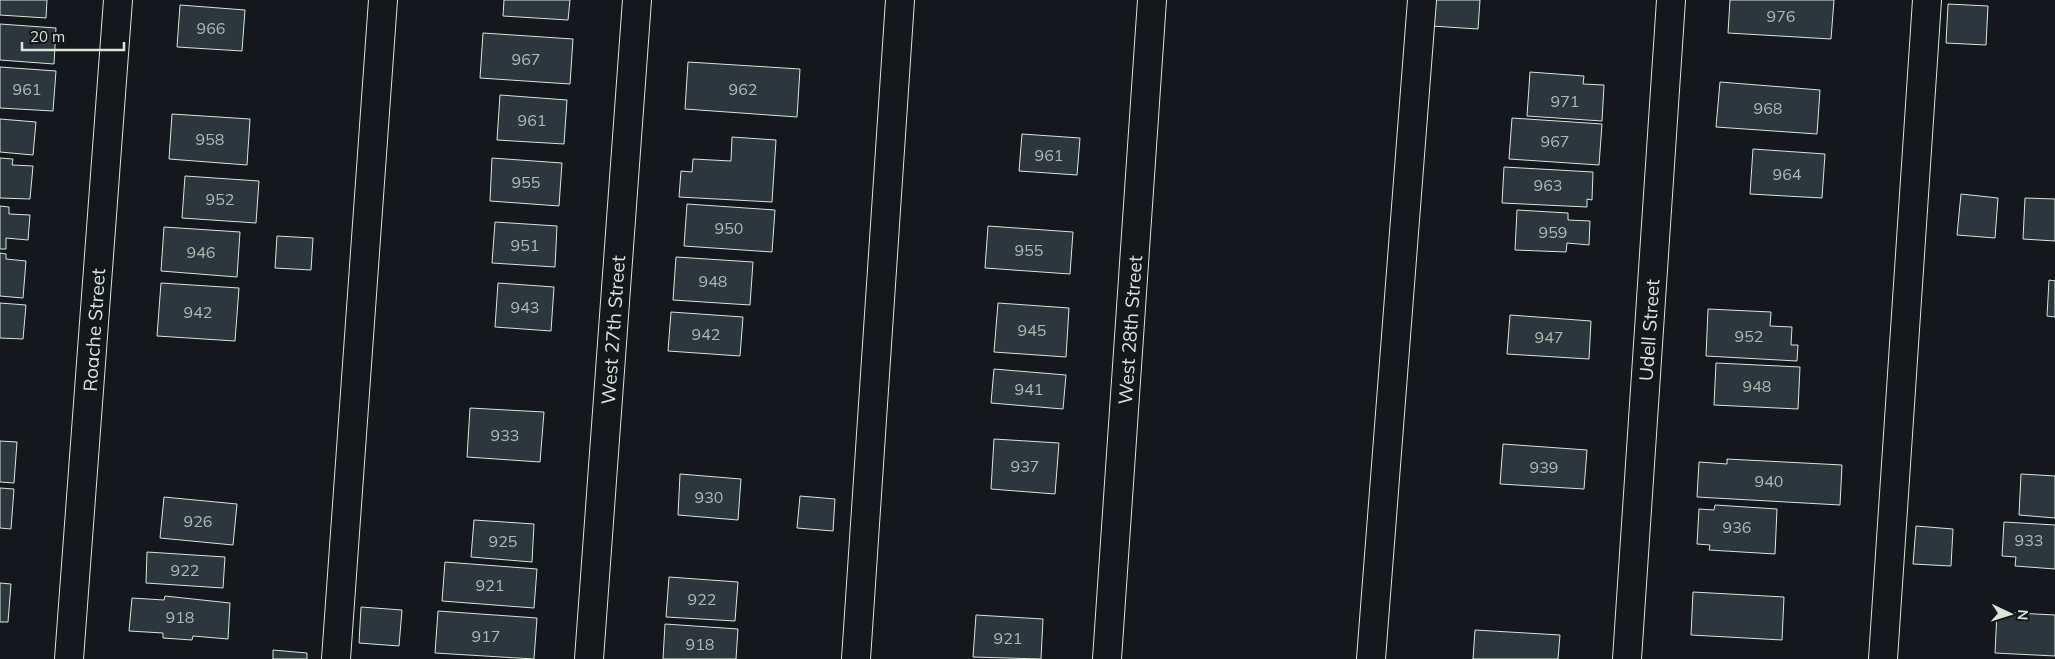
<svg xmlns="http://www.w3.org/2000/svg" width="2055" height="659" font-family="Mulish,sans-serif">
	<style>
		.building { fill: #2c363c; stroke: #d8e6dc }
		.lines { fill: none; stroke-linecap: round; stroke-linejoin: round }
		.minor-casing { stroke: #d8e6dc; stroke-width: 30 }
		.minor { stroke: #14181c; stroke-width: 28 }
		.labels { text-anchor: middle; dominant-baseline: central; stroke-width: 4; stroke-linejoin: round; paint-order: stroke }
		.number-label { font-size: 16px; fill: #adbab4 }
		.street-label { font-size: 19px; fill: #d8e6dc; stroke: #14181c }
	</style>
	<rect width="100%" height="100%" fill="#14181c"/>
	<path class="building" d="M0,0H47L46,18L0,15Z
		M504,0H570L568,20L503,16Z
		M1433,0H1480L1478,29L1431,26Z
		M1730,0H1834L1831,39L1728,33Z
		M1948,4L1988,6L1986,45L1946,43Z
		M180,5L245,10L242,51L177,47Z
		M0,24L56,28L54,64L0,60Z
		M483,33L573,39L570,84L480,78Z
		M688,62L800,69L797,117L685,109Z
		M0,67L56,71L53,111L0,108Z
		M1530,72L1584,76L1583,84L1604,85L1602,121L1527,116Z
		M1720,82L1820,90L1817,134L1716,127Z
		M500,95L567,100L564,144L497,140Z
		M172,114L250,119L247,165L169,159Z
		M1512,118L1602,124L1599,165L1509,159Z
		M0,119L36,122L33,155L0,152Z
		M1022,134L1080,138L1077,175L1019,171Z
		M732,137L776,140L772,202L679,197L681,171L692,172L693,159L731,161Z
		M1753,149L1825,154L1822,198L1750,194Z
		M0,158L13,159L12,165L33,166L30,199L0,198Z
		M492,158L562,163L559,206L490,201Z
		M1504,167L1593,172L1592,200L1587,199V207L1502,203Z
		M185,176L259,181L256,223L182,218Z
		M1961,194L1998,198L1995,238L1957,235Z
		M2025,198L2055,199V241L2023,239Z
		M687,204L775,210L772,252L684,246Z
		M0,206L9,207V214L30,215L28,240L6,238V249H0Z
		M1517,210L1568,213V220L1590,221L1589,245L1567,243L1566,252L1515,250Z
		M495,222L557,226L555,267L492,263Z
		M988,226L1073,232L1070,274L985,268Z
		M164,227L240,232L237,277L161,271Z
		M277,236L313,238L311,270L275,268Z
		M0,253L6,254V259L26,261L23,298L0,296Z
		M676,257L753,262L750,305L673,300Z
		M2049,280L2055,281V317L2047,316Z
		M161,283L239,288L235,341L157,336Z
		M498,283L554,287L551,331L495,327Z
		M0,303L26,305L23,339L0,338Z
		M998,303L1069,308L1066,357L994,352Z
		M1708,309L1771,312L1770,326L1792,327L1791,345H1798L1797,361L1706,356Z
		M671,312L743,317L740,356L668,351Z
		M1510,315L1591,321L1589,359L1507,354Z
		M1716,363L1800,367L1798,409L1714,405Z
		M994,369L1066,375L1063,409L991,403Z
		M470,408L544,412L540,462L467,457Z
		M994,439L1059,443L1055,494L991,489Z
		M0,441L17,442L14,483L0,482Z
		M1503,444L1587,450L1584,489L1500,484Z
		M1727,459L1842,465L1840,505L1697,497L1699,462L1727,464Z
		M680,474L741,479L738,520L678,515Z
		M2021,474L2055,476V518L2019,515Z
		M0,488L14,489L11,529L0,528Z
		M800,496L835,499L833,531L797,528Z
		M164,497L237,504L233,545L160,538Z
		M1715,505L1777,509L1775,554L1709,550L1710,545L1697,544L1699,509L1714,510Z
		M474,520L534,524L532,562L471,557Z
		M2004,522L2055,525V569L2015,566L2016,557L2002,556Z
		M1916,526L1953,529L1951,566L1913,564Z
		M147,552L225,557L223,588L146,583Z
		M445,562L537,569L534,608L442,601Z
		M669,577L738,582L735,621L666,617Z
		M0,583L11,584L8,622H0Z
		M1693,592L1784,597L1782,640L1691,635Z
		M165,596L230,603L228,639L193,636L192,640L163,638V633L129,631L132,598L164,600Z
		M361,607L402,610L399,646L359,643Z
		M438,611L537,618L534,659L435,653Z
		M1997,612L2055,615V656L1995,653Z
		M976,615L1043,619L1041,659L973,657Z
		M665,624L738,629L736,659H663Z
		M1475,630L1560,635L1558,659H1473Z
		M273,650L307,653V659H273Z"/>
	<g class="lines">
		<g class="minor-casing">
			<path id="minor" d="M69,659L118,0
				M336,659L383,0
				M589,659L637,0
				M856,659L900,0
				M1107,659L1152,0
				M1371,659L1422,0
				M1627,659L1671,0
				M1883,659L1927,0"/>
		</g>
		<use href="#minor" class="minor"/>
	</g>
	<g class="labels">
		<g class="number-label">
			<text x="1781" y="16">976</text>
			<text x="211" y="28">966</text>
			<text x="526" y="59">967</text>
			<text x="27" y="89">961</text>
			<text x="743" y="89">962</text>
			<text x="1565" y="101">971</text>
			<text x="1768" y="108">968</text>
			<text x="532" y="120">961</text>
			<text x="210" y="139">958</text>
			<text x="1555" y="141">967</text>
			<text x="1049" y="155">961</text>
			<text x="1787" y="174">964</text>
			<text x="526" y="182">955</text>
			<text x="1548" y="185">963</text>
			<text x="220" y="199">952</text>
			<text x="729" y="228">950</text>
			<text x="1553" y="232">959</text>
			<text x="525" y="245">951</text>
			<text x="1029" y="250">955</text>
			<text x="201" y="252">946</text>
			<text x="713" y="281">948</text>
			<text x="525" y="307">943</text>
			<text x="198" y="312">942</text>
			<text x="1032" y="330">945</text>
			<text x="706" y="334">942</text>
			<text x="1749" y="336">952</text>
			<text x="1549" y="337">947</text>
			<text x="1757" y="386">948</text>
			<text x="1029" y="389">941</text>
			<text x="505" y="435">933</text>
			<text x="1025" y="466">937</text>
			<text x="1544" y="467">939</text>
			<text x="1769" y="481">940</text>
			<text x="709" y="497">930</text>
			<text x="198" y="521">926</text>
			<text x="1737" y="527">936</text>
			<text x="2029" y="540">933</text>
			<text x="503" y="541">925</text>
			<text x="185" y="570">922</text>
			<text x="490" y="585">921</text>
			<text x="702" y="599">922</text>
			<text x="180" y="617">918</text>
			<text x="486" y="636">917</text>
			<text x="1008" y="638">921</text>
			<text x="700" y="644">918</text>
		</g>
		<g class="street-label">
			<text transform="translate(94 330) rotate(-86)">Roache Street</text>
			<text transform="translate(613 330) rotate(-86)">West 27th Street</text>
			<text transform="translate(1130 330) rotate(-86)">West 28th Street</text>
			<text transform="translate(1649 330) rotate(-86)">Udell Street</text>
		</g>
	</g>
	<g transform="translate(2010 614) rotate(94)" stroke="#14181c" stroke-width="4" paint-order="stroke">
	<path d="M0-4L9 19L0 12L-9 19Z" fill="#d8e6dc"/>
	<text y="-8" font-size="14" font-weight="bold" text-anchor="middle" fill="#d8e6dc">N</text>
	</g>
	<path d="M22 42v8h102v-8" fill="none" stroke="#d8e6dc" stroke-width="2.5"/>
	<text x="30" y="42" font-size="15" fill="#d8e6dc" stroke="#14181c" stroke-width="4" paint-order="stroke">20 m</text>
</svg>
